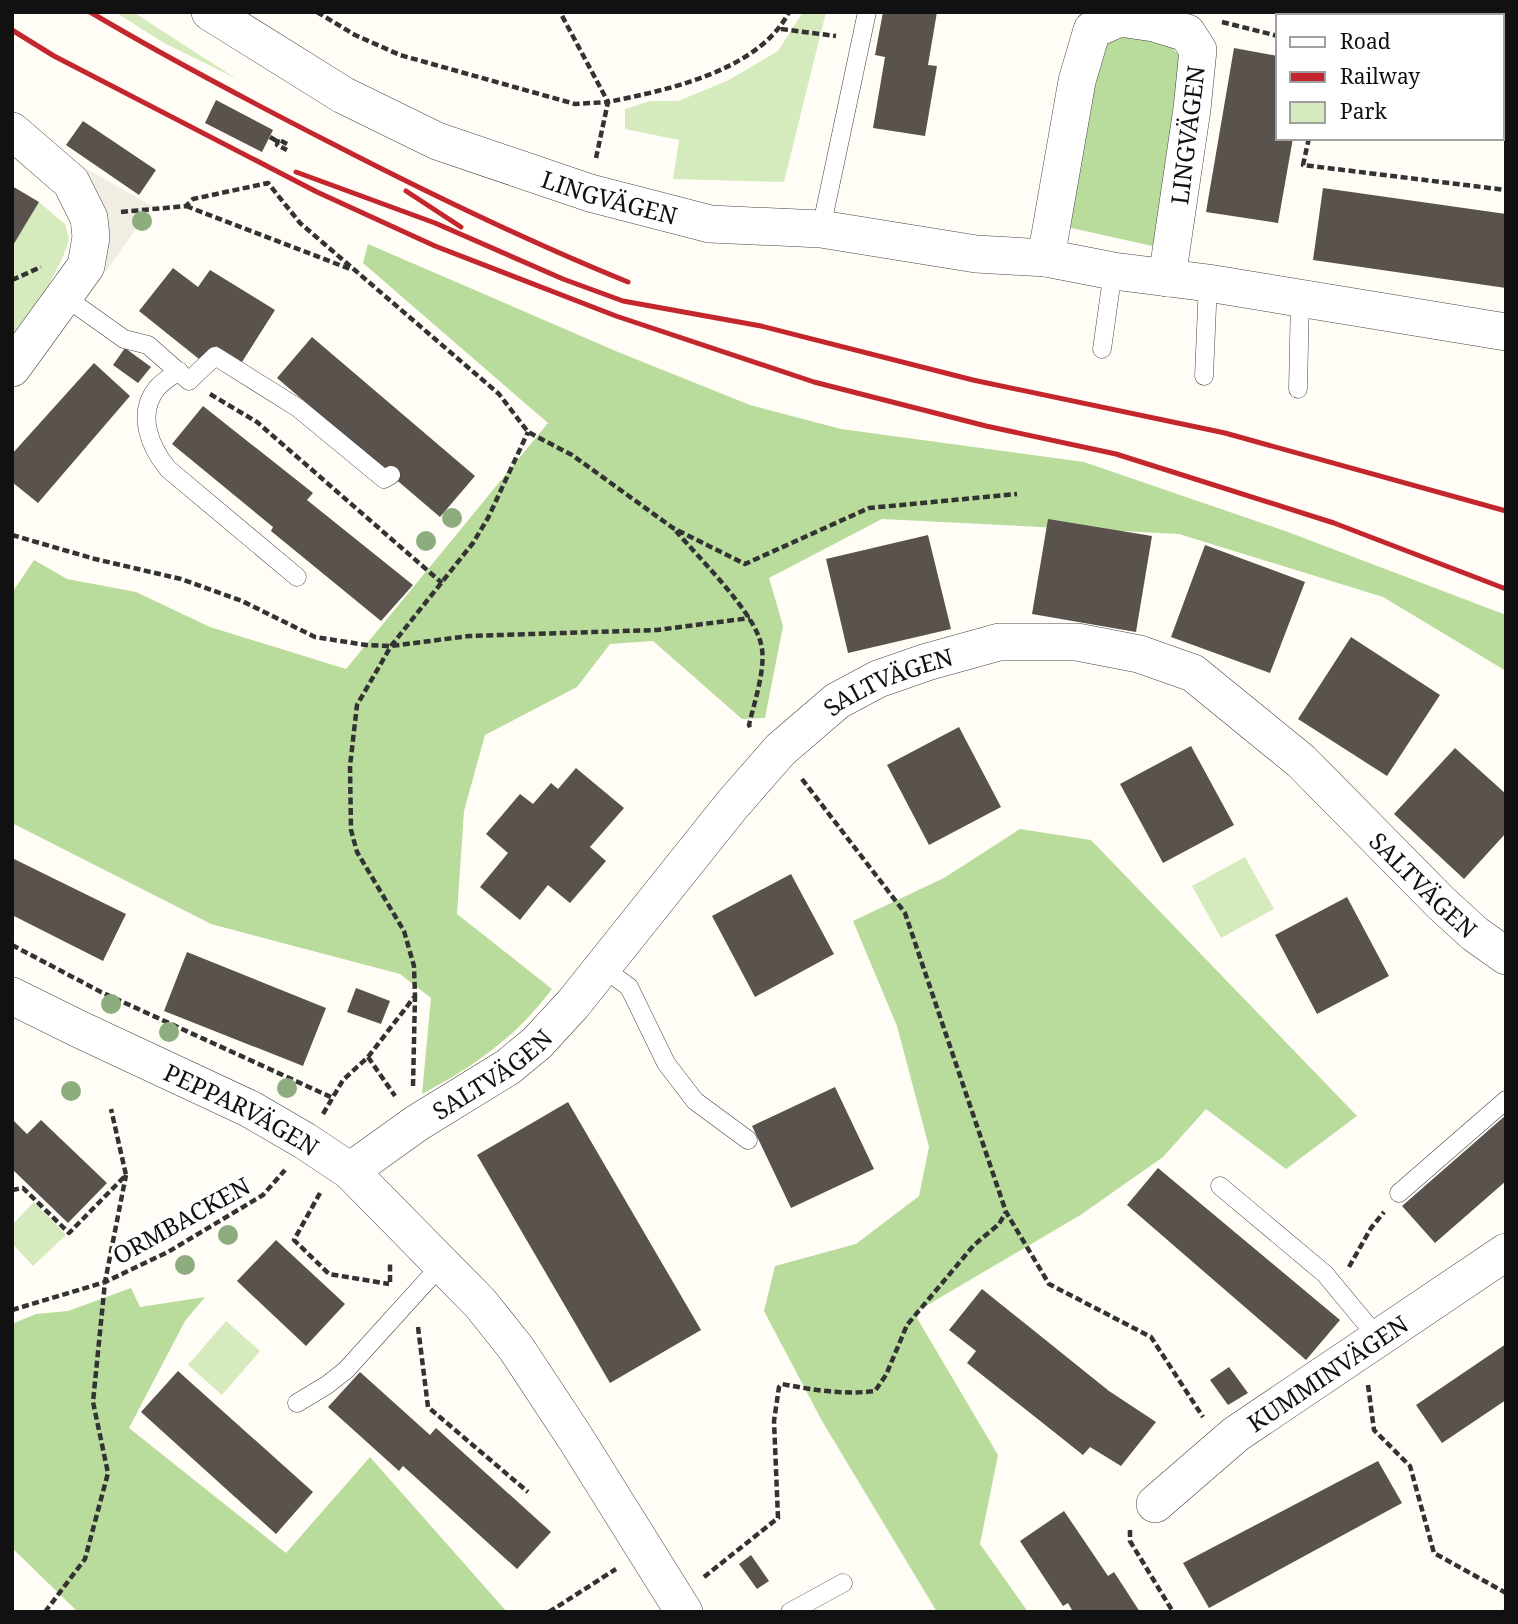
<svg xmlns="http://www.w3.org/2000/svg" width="1518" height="1624" font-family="'Noto Serif',serif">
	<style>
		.green { fill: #d5ebbd }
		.forest { fill: #b9dc9c }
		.plaza { fill: #f1ede2 }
		.building { fill: #5a524d }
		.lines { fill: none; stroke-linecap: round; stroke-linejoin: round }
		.lane-casing { stroke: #444; stroke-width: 19 }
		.street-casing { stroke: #444; stroke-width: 38 }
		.path { stroke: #333; stroke-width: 4.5; stroke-dasharray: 7 3.5; stroke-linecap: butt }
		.lane { stroke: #fff; stroke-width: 18 }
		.street { stroke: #fff; stroke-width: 37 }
		.rail { stroke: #c4262e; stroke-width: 5 }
		.tree { fill: #8dad7f }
		.labels { text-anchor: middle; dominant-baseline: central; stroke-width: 7; stroke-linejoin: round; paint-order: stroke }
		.street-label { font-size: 24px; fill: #111; stroke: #fff }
	</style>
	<rect width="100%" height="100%" fill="#fffdf5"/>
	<path class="green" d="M115,12H133L237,79L164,43Z
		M803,12H826L784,182L673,179L679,140L625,129V109L650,101H678L727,81L778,51Z
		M39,202L65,224L69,239L63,257L45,292L12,342V247Z
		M1245,857L1274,909L1221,938L1192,886Z
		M34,1202L66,1235L33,1266L12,1243V1225Z
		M226,1321L260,1351L222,1395L188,1365Z"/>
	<path class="forest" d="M1112,33C1150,37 1168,33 1189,70L1157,247L1067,227L1093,47Z
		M368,244L618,352L750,405L841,429L1084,462L1288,532L1506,615V671L1383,597L1179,534L882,519L769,578L783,626L765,718L742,719L653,641L610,644L577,687L485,735L464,811L457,914L552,989C515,1038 476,1065 422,1094L431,998L400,974L211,924L12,823V593L34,560L67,579L136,592L210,627L346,669L548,423L363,263Z
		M1020,829L1091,840L1357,1116L1286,1169L1206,1109L1163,1157L1082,1214L914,1313L998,1455L980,1544L1028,1612H937L822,1421L764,1311L775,1266L856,1244L919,1196L929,1147L897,1026L853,921L944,878Z
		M131,1288L140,1307L205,1297L185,1321L129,1428L286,1553L370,1457L507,1612H78L12,1548V1324L36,1314L68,1311Z"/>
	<path class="plaza" d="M83,167L152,206L105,273Z"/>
	<path class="building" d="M883,12H937L928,65L937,66L925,136L873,128L885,57L875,55Z
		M1234,48L1278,56V138H1293L1278,223L1206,212Z
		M216,100L273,130L262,152L205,123Z
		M83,121L156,170L139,195L66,145Z
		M12,186L39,202L12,247Z
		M1323,188L1506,214V288L1313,260Z
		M173,268L198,287L210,270L275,310L242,362L216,346L204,363L139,311Z
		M312,337L475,476L440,517L277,378Z
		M125,348L151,367L138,383L113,365Z
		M94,363L130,396L38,503L12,482V454Z
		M203,406L313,493L307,500L413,585L381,621L271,531L273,527L172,444Z
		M1048,519L1152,536L1136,632L1032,614Z
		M928,535L951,629L848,653L826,559Z
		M1205,545L1305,582L1270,673L1171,637Z
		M1351,637L1440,695L1387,776L1298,719Z
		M959,727L1001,807L929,845L887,765Z
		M1191,746L1234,825L1163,863L1120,784Z
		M1455,748L1506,794V833L1464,879L1394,814Z
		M576,768L624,808L590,847L606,861L570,903L548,885L520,920L480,887L508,853L486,834L520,794L533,804L551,783L558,789Z
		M12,858L126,914L103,961L12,915Z
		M791,874L834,954L755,997L712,916Z
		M1347,897L1389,976L1317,1014L1275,935Z
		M187,952L326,1008L303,1066L164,1011Z
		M356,988L390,1001L381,1024L347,1012Z
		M835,1087L874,1169L791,1208L752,1126Z
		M568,1102L701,1330L610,1383L477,1155Z
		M1506,1115V1181L1435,1243L1402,1206Z
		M12,1119L27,1134L41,1120L107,1183L68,1223L12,1169Z
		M1158,1168L1340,1320L1306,1360L1127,1205Z
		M276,1240L345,1304L306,1346L237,1281Z
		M982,1289L1109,1391L1156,1422L1121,1466L1090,1447L1083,1455L967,1363L976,1351L949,1330Z
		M1506,1344V1400L1442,1443L1416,1405Z
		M1229,1367L1248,1393L1228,1405L1210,1380Z
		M178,1371L313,1492L276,1534L141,1412Z
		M360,1372L430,1435L436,1428L551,1532L517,1569L403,1466L399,1471L328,1407Z
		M1378,1461L1402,1503L1209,1608L1183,1563Z
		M1064,1511L1108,1576L1114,1572L1140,1612H1073L1068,1603L1063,1606L1020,1541Z
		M751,1555L769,1581L757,1589L739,1564Z"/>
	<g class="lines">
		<g class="lane-casing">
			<path id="lane" d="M821,229L867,12
				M65,297L124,339L148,345L189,381L215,356L298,408L384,479L391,475
				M1102,349L1113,271
				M179,371C172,376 163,381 157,388C136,414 150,447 168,469L297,577
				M1204,376L1208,283
				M1298,389L1300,298
				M602,967L629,987L666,1063L695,1101L748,1140
				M1220,1186L1325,1274L1378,1338
				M1399,1193L1506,1100
				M297,1403L327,1385L346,1370L442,1264
				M790,1612L843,1583"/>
		</g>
		<g class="street-casing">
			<g id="street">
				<path id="s1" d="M210,12L343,95L437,141L590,193L710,224L821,229L976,254L1046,258L1113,271L1208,283L1506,332"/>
				<path d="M12,131L71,182L89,218L91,237L86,266L12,368"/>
				<path d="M1046,258L1077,81L1092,30L1120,18L1154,23L1187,33L1198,50L1192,109L1167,278"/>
				<path id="s2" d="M12,996L83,1031L250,1109L305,1141L350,1171L480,1303L516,1348L576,1439L684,1612"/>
				<path id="s3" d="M350,1171L417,1123L508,1067L537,1043L573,1004L732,805L780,750L837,701L878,679L927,662L999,642H1077L1139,654L1193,673L1301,761L1441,903L1475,934L1506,956"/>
				<path id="s4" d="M1155,1504L1236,1434L1506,1252"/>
			</g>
		</g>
		<path class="path" d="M317,12L355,35L400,55L575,104L608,102L560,12
			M1461,16L1463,12
			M1222,22L1278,36
			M781,29L836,36
			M270,137L278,142
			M1309,138L1303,165L1506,190
			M287,144L278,139L277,145L287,150
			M596,158L608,102C667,90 759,71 789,12
			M186,206L350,269
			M121,212L186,206L193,199L268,183L300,223L499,394L528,432L572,455L673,528L745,564L869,508L1017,494
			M12,280L41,267
			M210,394L257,422L442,583
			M676,531C699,558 754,612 761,644C767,666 754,703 749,725L751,729
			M12,535L95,559L181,579L242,601L315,637L366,645L391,646L469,636L657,630L750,618
			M802,779L905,913L1006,1212L1049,1284L1151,1337L1203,1417
			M12,945L101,992L333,1098
			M368,1057L395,1096
			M413,1086L415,996
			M323,1114L343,1080L368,1057L415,996L414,966L404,931L357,852L351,830L350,766L357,705L391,646L473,543L488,518L528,432
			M12,1190L23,1188L69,1233L126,1175L111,1109
			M320,1193L294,1240L329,1274L389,1284
			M1349,1267L1371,1228L1384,1212
			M390,1282V1263
			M12,1310L105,1282L168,1252L263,1195L285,1170
			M418,1327L428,1407L528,1492
			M1368,1385L1374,1430L1410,1466L1434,1553L1506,1593
			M1130,1530V1541L1173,1612
			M704,1577L778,1518L774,1421L779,1387L782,1384C813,1390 843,1395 875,1391L886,1375L907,1325L974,1245L999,1224L1006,1212
			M45,1612L85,1559L108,1473L93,1402L105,1282L126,1175
			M549,1612L616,1569
			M1505,1612L1506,1610"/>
		<use href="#lane" class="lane"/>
		<use href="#street" class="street"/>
		<path class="rail" d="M90,12C169,59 251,102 333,144C430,194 527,241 628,282
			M12,30L54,56L317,192L435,246L616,316L814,382L986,426L1116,454L1334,523L1506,589
			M296,172L435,223L563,279L623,301L761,326L973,380L1225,433L1506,511
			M406,191L461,227"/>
	</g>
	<g class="tree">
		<circle cx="142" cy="221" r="10"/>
		<circle cx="452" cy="518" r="10"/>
		<circle cx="426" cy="541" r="10"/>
		<circle cx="111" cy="1004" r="10"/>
		<circle cx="169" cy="1032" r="10"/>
		<circle cx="287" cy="1088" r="10"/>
		<circle cx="71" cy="1091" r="10"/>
		<circle cx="228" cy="1235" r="10"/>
		<circle cx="185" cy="1265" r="10"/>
	</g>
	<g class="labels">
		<g class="street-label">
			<text transform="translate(1187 135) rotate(-83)">LINGVÄGEN</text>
			<text stroke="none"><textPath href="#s1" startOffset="443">LINGVÄGEN</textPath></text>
			<text stroke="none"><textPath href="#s3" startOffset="738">SALTVÄGEN</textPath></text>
			<text stroke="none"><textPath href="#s3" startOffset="1368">SALTVÄGEN</textPath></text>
			<text stroke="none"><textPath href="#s3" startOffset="172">SALTVÄGEN</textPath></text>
			<text stroke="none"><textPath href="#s2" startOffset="256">PEPPARVÄGEN</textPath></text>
			<text transform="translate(181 1220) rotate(-29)">ORMBACKEN</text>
			<text stroke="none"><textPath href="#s4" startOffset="217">KUMMINVÄGEN</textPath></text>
		</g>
	</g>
	<rect width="1518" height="1624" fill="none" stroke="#111111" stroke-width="28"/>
	<rect x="1276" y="14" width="228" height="126" fill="#ffffff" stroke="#a0a0a0" stroke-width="2"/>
	<rect x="1290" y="37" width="35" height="10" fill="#ffffff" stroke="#a0a0a0" stroke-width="2"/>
	<text x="1340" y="49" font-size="21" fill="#111111">Road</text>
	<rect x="1290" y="72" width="35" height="10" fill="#c4262e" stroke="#a0a0a0" stroke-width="2"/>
	<text x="1340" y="84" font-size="21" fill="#111111">Railway</text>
	<rect x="1290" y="102" width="35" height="21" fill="#d5ebbd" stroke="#a0a0a0" stroke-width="2"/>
	<text x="1340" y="119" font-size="21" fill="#111111">Park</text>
</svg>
